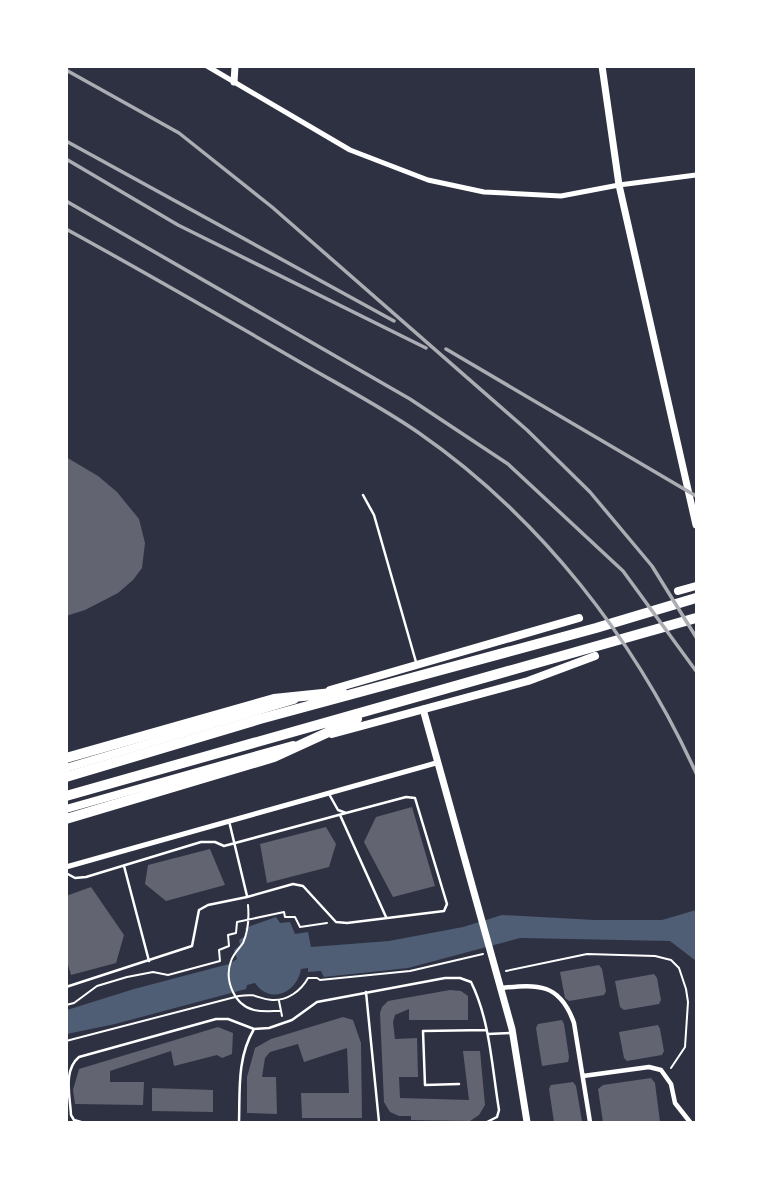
<svg xmlns="http://www.w3.org/2000/svg" width="763" height="1189" font-family="Figtree,sans-serif">
	<style>
		.water { fill: #4f5d75 }
		.building { fill: #626471 }
		.lines { fill: none; stroke-linecap: round; stroke-linejoin: round }
		.path { stroke: #fff; stroke-width: 2 }
		.service { stroke: #fff; stroke-width: 2.5 }
		.pedestrian { stroke: #fff; stroke-width: 4.5 }
		.minor { stroke: #fff; stroke-width: 5 }
		.tertiary { stroke: #fff; stroke-width: 7 }
		.secondary { stroke: #fff; stroke-width: 8 }
		.trunk { stroke: #fff; stroke-width: 10 }
		.rail { stroke: #abadb3; stroke-width: 3.5 }
	</style>
	<rect width="100%" height="100%" fill="#2d3142"/>
	<path class="water" d="M696,910V961L670,941L520,938L408,968L324,977L321,971L308,972V968L301,969C297,993 270,1005 255,983L247,985L246,989L115,1024L67,1034V1010L134,989L229,964L237,959L234,950L240,945L239,940L247,935L245,928L276,917L280,923L290,922L295,934L308,932L311,947L389,941L463,927L502,915L595,920H662Z"/>
	<path class="building" d="M66,457L98,476L117,492L139,519L145,543L142,568L133,580L118,593L85,610L66,616Z
		M412,807L435,886L393,897L364,842L376,817Z
		M326,827L336,844L329,867L267,883L260,844Z
		M210,849L225,885L166,901L145,884L148,865Z
		M91,887L124,935L116,963L71,975L66,958V896Z
		M599,965L602,969L606,991L604,995L569,1001L565,998L560,972Z
		M654,974L657,978L661,1000L659,1004L624,1010L620,1007L615,981Z
		M450,990L461,991L468,996V1020H409V1009L395,1015L393,1022L395,1039L417,1038L418,1077H399L400,1098L469,1100L463,1051H480L485,1105L479,1115L470,1121L411,1120V1116H399L390,1112L384,1102L380,1013L382,1007L388,1001Z
		M343,1017L353,1020L361,1043L362,1118H302L301,1093H349L347,1048L304,1062L298,1044L270,1052L265,1058L262,1077H276L277,1114L247,1113V1077L255,1048L271,1039Z
		M562,1020L564,1024L569,1057L568,1062L542,1066L536,1028L538,1024Z
		M658,1025L660,1029L664,1051L662,1055L627,1061L624,1058L619,1032Z
		M218,1027L233,1033L232,1054L222,1058L217,1055L174,1066L171,1051L110,1071V1082H144L143,1105L75,1104L73,1090L79,1069Z
		M651,1078L655,1083L660,1122H603L598,1089L603,1085Z
		M573,1082L576,1086L582,1121L554,1122L549,1089L551,1085Z
		M152,1088L213,1090V1112L152,1111Z"/>
	<g class="lines">
		<path class="path" d="M248,905C249,917 248,932 243,943C239,949 233,954 231,961C224,980 234,1005 254,1010C262,1012 272,1011 281,1011
			M506,971L587,954L655,956L671,960L679,968L686,989L688,1002L685,1047L671,1068
			M279,1001L282,1016
			M66,1005L74,1003L97,986L127,977L153,972L168,975L220,961L219,950L229,946L228,935L236,933L237,922L284,912L285,917H295L300,927L327,923
			M66,1041L239,996C259,993 257,999 272,1000C287,1001 301,991 308,978H317L320,980L410,971L483,954"/>
		<path class="service" d="M363,495L374,515L416,662
			M340,815L386,917
			M229,821L247,896
			M124,866L149,961
			M66,873L75,878L86,877L201,842H215L224,846L346,813
			M66,987L192,946L199,910L208,905L247,897L293,884L303,886L336,922L347,923L444,911L447,904L415,798L406,797L346,813L338,810L329,794
			M366,992L379,1122
			M488,1034L512,1033
			M459,1084L425,1085L423,1031L486,1030
			M81,1122L74,1120L71,1115C70,1096 63,1070 79,1057L216,1019H228L254,1029L269,1028L292,1020L317,1002L445,978H460L471,982C490,1020 492,1068 499,1110L497,1117L487,1122
			M239,1122C240,1089 237,1058 254,1029"/>
		<path class="pedestrian" d="M501,988C538,984 560,983 574,1023L590,1122
			M583,1076L649,1067L661,1070L671,1084L675,1103L690,1122"/>
		<path class="minor" d="M207,66L350,150L428,180L484,192L561,196L619,185L696,175
			M66,867L436,763"/>
		<path class="tertiary" d="M602,66L619,185L696,525
			M234,82L235,66
			M423,709L512,1029L527,1122"/>
		<path class="secondary" d="M678,591L696,586
			M330,690L579,618
			M332,734L528,681L595,656
			M66,768L294,700
			M66,809L293,745"/>
		<path class="trunk" d="M66,758L274,699L342,692
			M66,777L260,719L596,628L696,598
			M66,796L696,618
			M66,819L274,757L357,719"/>
		<path class="rail" d="M66,70L179,133L272,207L527,430L590,492L652,566L696,637
			M66,141L394,321
			M66,159L178,225L426,348
			M66,201L410,399L508,464L623,571L696,671
			M66,229C146,273 226,319 305,365C343,387 383,408 419,433C540,517 635,639 696,773
			M446,349L696,496"/>
	</g>
	<rect width="763" height="1189" fill="none" stroke="#ffffff" stroke-width="136"/>
</svg>
